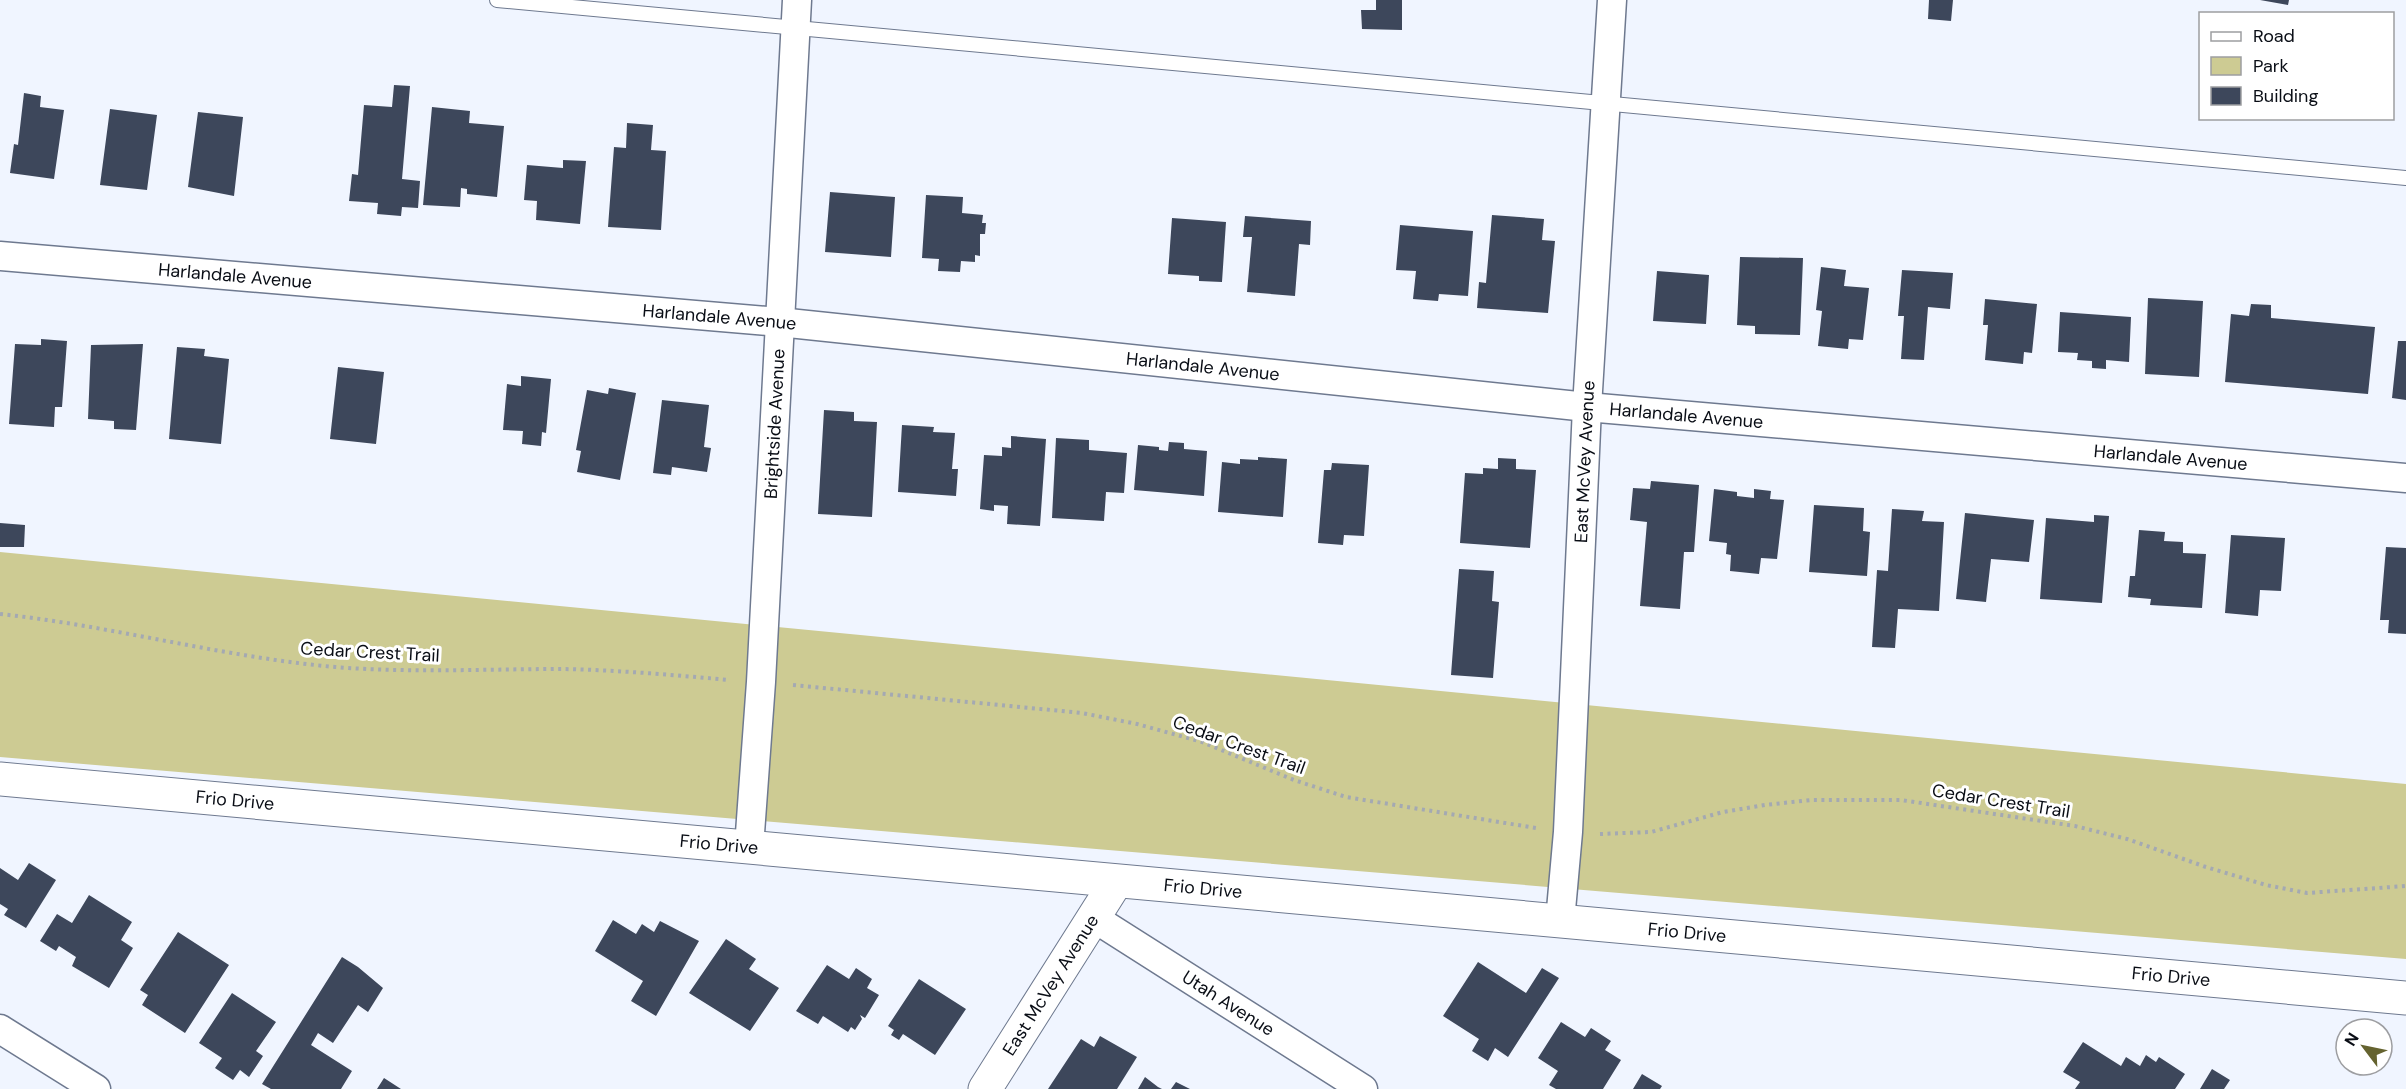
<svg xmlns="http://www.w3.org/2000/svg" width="2406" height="1089" font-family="'DM Sans',sans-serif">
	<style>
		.green { fill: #cdcb93 }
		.building { fill: #3d475b }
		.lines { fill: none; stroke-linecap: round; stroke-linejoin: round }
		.service-casing { stroke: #6e798f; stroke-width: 16 }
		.minor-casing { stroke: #6e798f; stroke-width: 31 }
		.tertiary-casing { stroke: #6e798f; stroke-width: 35 }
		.path { stroke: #a4a9b2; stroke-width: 4; stroke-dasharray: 3 4.5; stroke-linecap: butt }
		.service { stroke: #fff; stroke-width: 14 }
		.minor { stroke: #fff; stroke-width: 28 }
		.tertiary { stroke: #fff; stroke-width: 33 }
		.labels { text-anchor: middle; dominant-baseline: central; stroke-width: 6; stroke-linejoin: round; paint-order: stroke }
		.street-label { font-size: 18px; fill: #090d15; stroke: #fff }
	</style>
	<rect width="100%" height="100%" fill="#f0f5ff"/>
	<path class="green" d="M0,552L2406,784V959L0,757Z"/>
	<path class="building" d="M1376,0H1402V30L1362,29L1361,10H1376Z
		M1929,0H1953L1951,21L1928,19Z
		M2260,0H2289L2288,5Z
		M394,85L410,86L402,179L420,181L418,208L402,207L401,216L377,214L378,203L349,201L352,174L358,175L364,105L392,107Z
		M24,93L41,96L40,107L64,110L54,179L10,173L14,144L18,145Z
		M432,107L470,111L469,123L504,126L497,197L467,194V189L461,188L460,207L423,205Z
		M110,109L157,115L147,190L100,185Z
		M198,112L243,117L234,196L188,187Z
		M627,123L653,125L651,150L666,151L661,230L608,227L614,147L626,148Z
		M563,160L586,161L580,224L536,220L537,201L524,200L527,165L563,168Z
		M830,192L895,197L891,257L825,252Z
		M926,195L963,197L962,213L983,215L982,223H986L985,234H980V256L975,255V262L961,261L960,272L938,271L939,259L922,258Z
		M1492,215L1544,219L1542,240L1555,241L1548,313L1477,308L1479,282L1486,283Z
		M1245,216L1311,221L1310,245L1299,244L1295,296L1247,292L1252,237H1243Z
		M1172,218L1226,222L1222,282L1199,281V276L1168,274Z
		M1400,225L1473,231L1468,296L1439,294L1438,301L1413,299L1416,271L1396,270Z
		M1740,257L1803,258L1800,335L1755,334V326L1737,325Z
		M1821,267L1846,270L1844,286L1869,288L1863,340L1849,339L1848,349L1818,346L1822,311L1816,310Z
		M1902,270L1953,273L1950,309L1928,307L1924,360L1901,359L1904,316H1898Z
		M1657,271L1709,275L1706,324L1653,321Z
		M2148,298L2203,301L2199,377L2145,374Z
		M1985,299L2037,304L2032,353L2024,352L2023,364L1985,360L1988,325H1983Z
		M2251,304L2271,305V318L2375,327L2368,394L2225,382L2231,314L2249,316Z
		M2060,312L2131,317L2129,362L2106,360V369L2092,368V361L2077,360L2078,353L2058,352Z
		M41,339L67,341L62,407H55L54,427L9,424L15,344L41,345Z
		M2398,341H2406V400L2392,398Z
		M143,344L136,430L114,429V421L88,419L91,345Z
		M177,347L205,349L204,356L229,359L221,444L169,439Z
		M338,367L384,372L376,444L330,439Z
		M521,376L551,379L546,433L542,432L541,446L522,444L523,431L503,430L507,384L521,386Z
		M609,388L636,393L620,480L577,472L581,451L576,450L587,390L608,394Z
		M662,400L709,405L704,447L711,448L707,472L672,467L671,475L653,473Z
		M824,410L854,412V421L877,422L872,517L818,514Z
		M902,425L934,427L933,432L955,433L952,469H958L956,496L898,492Z
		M1011,436L1046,439L1040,526L1007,524L1008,506L994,505V511L980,509L984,455L1002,456V447L1011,448Z
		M1056,438L1089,440V450L1127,453L1124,493L1106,492L1104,521L1052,518Z
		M1169,442L1184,443V449L1207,451L1204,496L1134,490L1138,445L1159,447V450L1168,451Z
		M1258,457L1287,459L1283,517L1218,512L1222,462L1240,464V459L1258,460Z
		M1498,458L1516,459V469L1536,470L1530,548L1460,543L1465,473L1483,474V468L1498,469Z
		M1332,463L1369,465L1364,536L1344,535L1343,545L1318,543L1324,470H1331Z
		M1651,481L1699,485L1694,552H1684L1680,609L1640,606L1647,522L1630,520L1633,488L1650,489Z
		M1714,489L1737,492V496L1754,498V489L1771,491L1770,499L1784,500L1777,559L1761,558L1759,574L1730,571L1731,555L1726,554L1727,543L1709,541Z
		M1814,505L1864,508L1863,531L1870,532L1867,576L1809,572Z
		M1892,509L1924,511L1922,521L1944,522L1939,611L1898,609L1895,648L1872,647L1877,570L1888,571Z
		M1965,513L2034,520L2029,562L1991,559L1986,602L1956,599Z
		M2094,515L2109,516L2102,603L2040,599L2046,518L2094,522Z
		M0,523L25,525L24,547H0Z
		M2139,530L2165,532L2164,541L2183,542V553L2206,554L2202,608L2150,605L2151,599L2128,597L2130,576H2135Z
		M2231,535L2285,538L2281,591L2260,590L2258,616L2225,613Z
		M2386,547L2406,548V634L2388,633L2389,620H2380Z
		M1459,569L1494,571L1492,601L1499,602L1493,678L1451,675Z
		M29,863L56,880L26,928L4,915L8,909L0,904V868L18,880Z
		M89,895L132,922L121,940L133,948L109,988L72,966L76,957L59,946L56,951L40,941L57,914L72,923Z
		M613,920L636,934L642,924L654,932L660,921L699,941L656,1016L631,1001L643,981L595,951Z
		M178,932L229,965L185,1033L142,1005L148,995L140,990Z
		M726,939L756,959L749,969L779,988L750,1031L689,993Z
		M342,957L358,967L383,988L368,1012L358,1005L333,1043L318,1033L311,1045L352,1071L341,1089H271L262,1084Z
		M1478,962L1526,993L1542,968L1559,978L1508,1057L1495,1048L1488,1061L1472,1051L1479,1039L1443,1016Z
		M827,965L849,979L856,968L872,979L867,988L879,995L865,1018L860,1015L862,1019L855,1030L851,1027L848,1032L823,1016L818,1024L796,1011Z
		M919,979L966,1009L935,1055L903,1034L899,1040L891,1035L894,1030L888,1026Z
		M232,993L276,1022L256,1051L263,1056L249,1077L240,1070L233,1080L215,1068L222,1058L199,1043Z
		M1561,1022L1585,1037L1591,1028L1611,1041L1605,1050L1621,1060L1603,1089H1556L1549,1085L1558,1071L1538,1058Z
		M1100,1036L1137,1057L1117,1089H1048L1081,1039L1094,1047Z
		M2083,1042L2121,1066L2126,1057L2140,1066L2146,1055L2156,1062L2159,1057L2185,1074L2175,1089H2075L2080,1082L2063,1072Z
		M2212,1069L2230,1080L2224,1089H2200Z
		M1642,1074L1662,1086L1660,1089H1633Z
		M1145,1077L1158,1087L1162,1089H1138Z
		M384,1078L401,1089H377Z
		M1176,1082L1190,1089H1171Z"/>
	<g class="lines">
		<g class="service-casing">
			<path id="service" d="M497,0L2406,178"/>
		</g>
		<g class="minor-casing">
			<g id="minor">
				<path id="s1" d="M0,256L779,322L1587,407L2406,478"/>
				<path id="s2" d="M749,847L761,682L797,0"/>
				<path id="s3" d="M1094,918L1363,1089"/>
				<path id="s4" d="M1560,921L1568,832L1587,407L1612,0"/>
				<path d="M0,1029L96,1089"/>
			</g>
		</g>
		<g class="tertiary-casing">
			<g id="tertiary">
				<path id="s5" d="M0,779L2406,998"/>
				<path id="s6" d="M985,1089L1116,882"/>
			</g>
		</g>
		<path class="path" d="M0,614C113,626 222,657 335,667C410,673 487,669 562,669C617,670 674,675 729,680
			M793,685L1082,713L1137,724L1202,742L1294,780L1346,797L1536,828
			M1600,834L1651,832L1723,812L1765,805L1811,800H1901L2075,826L2127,839L2206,867L2266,885L2307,893L2406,886"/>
		<use href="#service" class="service"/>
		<use href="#minor" class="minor"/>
		<use href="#tertiary" class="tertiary"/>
	</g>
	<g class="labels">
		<g class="street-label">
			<text stroke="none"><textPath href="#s1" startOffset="236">Harlandale Avenue</textPath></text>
			<text stroke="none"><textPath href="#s1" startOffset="722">Harlandale Avenue</textPath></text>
			<text stroke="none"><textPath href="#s1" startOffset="1208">Harlandale Avenue</textPath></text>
			<text stroke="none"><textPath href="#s1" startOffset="1694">Harlandale Avenue</textPath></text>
			<text stroke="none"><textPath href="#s2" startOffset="424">Brightside Avenue</textPath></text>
			<text stroke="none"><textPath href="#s1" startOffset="2180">Harlandale Avenue</textPath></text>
			<text stroke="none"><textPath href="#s4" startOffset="460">East McVey Avenue</textPath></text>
			<text transform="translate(370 652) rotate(3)">Cedar Crest Trail</text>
			<text transform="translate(1239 745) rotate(20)">Cedar Crest Trail</text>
			<text stroke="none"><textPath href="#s5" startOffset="236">Frio Drive</textPath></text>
			<text transform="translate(2001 801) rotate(9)">Cedar Crest Trail</text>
			<text stroke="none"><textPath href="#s5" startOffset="722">Frio Drive</textPath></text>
			<text stroke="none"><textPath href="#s5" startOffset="1208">Frio Drive</textPath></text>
			<text stroke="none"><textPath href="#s5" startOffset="1694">Frio Drive</textPath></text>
			<text stroke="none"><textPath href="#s5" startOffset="2180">Frio Drive</textPath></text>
			<text stroke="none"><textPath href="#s6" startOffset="123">East McVey Avenue</textPath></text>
			<text stroke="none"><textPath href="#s3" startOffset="159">Utah Avenue</textPath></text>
		</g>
	</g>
	<rect x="2199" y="12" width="195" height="108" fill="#ffffff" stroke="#9d9ea1" stroke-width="1.5"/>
	<rect x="2211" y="32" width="30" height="9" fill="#ffffff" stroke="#9d9ea1" stroke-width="1.5"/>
	<text x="2253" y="42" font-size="18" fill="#090d15">Road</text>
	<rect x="2211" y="57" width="30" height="18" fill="#cdcb93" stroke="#9d9ea1" stroke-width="1.5"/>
	<text x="2253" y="72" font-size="18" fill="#090d15">Park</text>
	<rect x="2211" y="87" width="30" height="18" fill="#3d475b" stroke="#9d9ea1" stroke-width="1.5"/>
	<text x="2253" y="102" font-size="18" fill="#090d15">Building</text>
	<g transform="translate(2364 1047) rotate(302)"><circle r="28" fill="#ffffff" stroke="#9d9ea1" stroke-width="1.5"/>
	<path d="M0-4.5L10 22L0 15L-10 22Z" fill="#656330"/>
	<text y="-9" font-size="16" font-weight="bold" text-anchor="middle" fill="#090d15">N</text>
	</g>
</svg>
